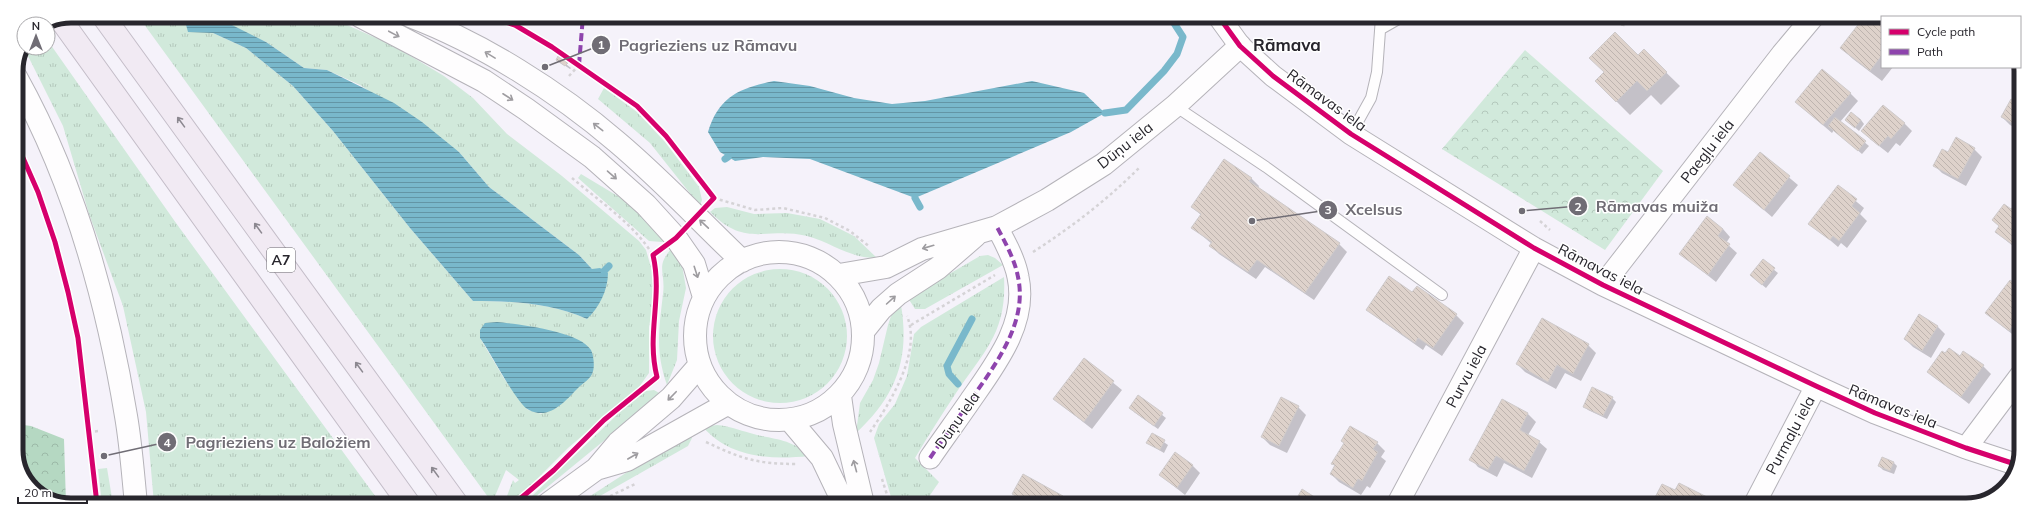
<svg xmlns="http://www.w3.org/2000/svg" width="2037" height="521" font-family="Mulish,sans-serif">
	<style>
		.grass { fill: url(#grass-tufts); fill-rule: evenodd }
		.forest { fill: url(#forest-crowns) }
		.park { fill: url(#park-crowns) }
		.water { fill: url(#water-rules) }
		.shadow { fill: #0003 }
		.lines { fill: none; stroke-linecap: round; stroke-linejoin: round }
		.stream { stroke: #79b8cb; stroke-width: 7 }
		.building { fill: url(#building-back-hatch); stroke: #cecacb }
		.lane-casing { stroke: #b5b3b9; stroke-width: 12 }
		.street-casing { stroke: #b5b3b9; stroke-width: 23 }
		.secondary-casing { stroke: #b5b3b9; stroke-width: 24 }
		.highway-casing { stroke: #c4bdc8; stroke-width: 24 }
		.path { stroke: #d5d3d6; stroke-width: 2.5; stroke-dasharray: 3 3; stroke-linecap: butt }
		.lane { stroke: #fefdfe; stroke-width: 10 }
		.street { stroke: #fefdfe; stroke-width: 21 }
		.secondary { stroke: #fefdfe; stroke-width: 22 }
		.highway { stroke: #f1eaf3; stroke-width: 22 }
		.quiet { stroke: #8e44ad; stroke-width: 4; stroke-dasharray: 8 4; stroke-linecap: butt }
		.cycleway-casing { stroke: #fff; stroke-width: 8 }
		.cycleway { stroke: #d6006c; stroke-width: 5 }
		.oneway { stroke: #9e9ca0 }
		.oneway2 { stroke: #8c8890 }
		.labels { text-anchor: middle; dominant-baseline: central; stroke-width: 3; stroke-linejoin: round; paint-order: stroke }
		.shield { fill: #fff; stroke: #68676c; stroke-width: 1 }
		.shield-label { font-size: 14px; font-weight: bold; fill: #28262d }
		.street-label { font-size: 15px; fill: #28262d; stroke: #fff }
		.quarter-label { font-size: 17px; font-weight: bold; fill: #28262d; stroke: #fff }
		.rim { fill: none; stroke: #28262d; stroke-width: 5 }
		.leader { fill: none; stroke: #706d75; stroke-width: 1.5 }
		.callout-dot { fill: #706d75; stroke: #fff; stroke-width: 1.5 }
		.mark-label { font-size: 12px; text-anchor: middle; font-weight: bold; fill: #fff }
		.callout-label { font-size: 16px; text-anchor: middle; font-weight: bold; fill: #706d75; stroke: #fff; stroke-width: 3; stroke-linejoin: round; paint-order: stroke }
	</style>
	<defs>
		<pattern id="grass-tufts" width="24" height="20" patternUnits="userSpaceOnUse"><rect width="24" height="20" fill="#d1e9db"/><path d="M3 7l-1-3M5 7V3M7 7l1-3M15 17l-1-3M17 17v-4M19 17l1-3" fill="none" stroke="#b3c8bc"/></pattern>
		<pattern id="forest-crowns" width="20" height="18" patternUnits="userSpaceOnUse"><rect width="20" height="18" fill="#b5d8c2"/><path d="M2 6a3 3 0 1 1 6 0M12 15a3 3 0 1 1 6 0" fill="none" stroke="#9cb9a7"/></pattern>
		<pattern id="park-crowns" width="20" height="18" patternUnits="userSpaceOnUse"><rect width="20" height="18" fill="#d1e9db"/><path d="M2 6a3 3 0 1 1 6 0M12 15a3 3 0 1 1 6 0" fill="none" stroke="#b3c8bc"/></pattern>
		<pattern id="water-rules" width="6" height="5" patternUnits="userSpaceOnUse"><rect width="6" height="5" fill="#79b8cb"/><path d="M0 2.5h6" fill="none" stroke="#6395a5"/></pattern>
		<pattern id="building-back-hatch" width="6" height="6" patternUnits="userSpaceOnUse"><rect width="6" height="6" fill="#ded2cb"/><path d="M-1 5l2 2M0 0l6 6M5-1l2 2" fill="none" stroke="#beb4af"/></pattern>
	</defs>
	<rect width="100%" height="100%" fill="#f5f2fa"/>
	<path class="grass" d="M138,16H327L394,46L444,76L473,98L507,134L562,176L639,241L646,250L654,278L655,291L649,327V373L639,387L568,448L523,493L504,504L513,480L515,483L519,480L506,470L495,496L488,497ZM190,17L213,20L266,42L304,68L327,70L360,85L459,152L489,187L579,255L592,269L587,319C551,303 512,301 473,301L410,228L333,131L293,86L246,48L213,33ZM480,338L542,414L528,410L505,380Z
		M48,41L176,223L381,504H154L146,412L123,306L89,214L63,126L25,50V48H48Z
		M604,88L637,112L665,142L699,187L702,200L700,206L650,143L598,99Z
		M581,174L636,207L670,236L662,242L649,241L578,178Z
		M727,207L754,214L787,213L820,219L854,236L877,258C848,258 833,243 807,236C766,226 747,249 710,212L715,208Z
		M674,246L682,265L686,288L679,321L677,360L667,385C655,350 659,330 663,294C666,271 654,266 674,246Z
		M988,255L995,258L1003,265L925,309H915L908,298L980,256Z
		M713 336a67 67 0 1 1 134 0a67 67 0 1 1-134 0Z
		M1004,277C1007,332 985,350 956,393C942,414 928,436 915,458L939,482L924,504H893L874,438L879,424L895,404L907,376L914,334L921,327Z
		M901,305C910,359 896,396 856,433L860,403L873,380L879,363L888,325L891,316Z
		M654,390L661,394L534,498L532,496L619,413L646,391Z
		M717,425C729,426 739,430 750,433C773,440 791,438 809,456C771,460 730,458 703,427Z
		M692,430V438L688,446L586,504H578Z
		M107,468L113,504H102L98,469Z"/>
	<path class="forest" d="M16,424L31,426L64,439L66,504H60L30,487L16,457Z"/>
	<path class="park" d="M1525,50L1663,171L1605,250L1442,149Z"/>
	<path class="water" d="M190,17L213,20L232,25L266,42L304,68L327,70L394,103L422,122L459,152L489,187L579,255L592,269L600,268L608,273C608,290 599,308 587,319C551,303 512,301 473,301L410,228L333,131L293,86L246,48L213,33L188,32L185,21Z
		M774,81L810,86L854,98L892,104L925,101L1032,81L1084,93L1105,113L1071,132L915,198L810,159L763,157L735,161L720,152L708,132C719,96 740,88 774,81Z
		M497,322C518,324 580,331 591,350C594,356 595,369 592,374C590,379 583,383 579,387C566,400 550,421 529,410C517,405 490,351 480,338V330L485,323Z"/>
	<path class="shadow" d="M1882,17V67H1893L1882,81L1853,59L1841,48Z
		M1644,51L1680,86L1661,105L1651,95L1630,115L1596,81L1638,56Z
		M558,58L571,68L570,69L561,63Z
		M1850,93L1858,101L1840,122L1869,146L1862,154L1834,130L1832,133L1796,102Z
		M2021,105V131L2010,125L2002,117Z
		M1846,120H1861L1864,124L1859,131Z
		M1904,123L1912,131L1900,146L1896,143L1888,153L1870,139Z
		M1974,149L1982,157L1966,186L1942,173L1934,165Z
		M1760,153L1798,185L1772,217L1735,185Z
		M1251,178L1259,186L1258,188L1339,244L1347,252L1314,300L1265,267L1256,279L1219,254L1211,246L1212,244L1193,228L1201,215L1192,207Z
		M1838,186L1864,208L1860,214L1867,221L1847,248L1841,243L1838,247L1810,223Z
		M2021,205L2020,252L1996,232L2000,227L1993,220Z
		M1723,229L1730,237L1726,243L1737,253L1716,282L1681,254Z
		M1763,261L1778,273L1766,288L1755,279Z
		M2010,281L2020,289V334L2017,338L1986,313Z
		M1417,288L1456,315L1464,323L1442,356L1426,345L1423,350L1376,317L1368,310L1413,293Z
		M1937,326L1945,334L1931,358L1913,347L1905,339Z
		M1588,345L1596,353L1581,381L1565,373L1556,389L1525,372L1517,364Z
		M1960,357L1983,366L1991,374L1969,404L1928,372Z
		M1084,359L1122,390L1092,429L1054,399Z
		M1139,397L1166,418L1158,429L1134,412Z
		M1612,398L1616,402L1607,419L1588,410L1584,406Z
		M1503,400L1528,414L1536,422L1528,435L1539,442L1547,449L1532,478L1504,463L1497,477L1478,467L1471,459Z
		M1298,407L1306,415L1287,453L1270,445L1262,437Z
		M1152,434L1168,445L1164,453L1147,443Z
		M1377,443L1385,451L1381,457L1386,461L1370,488L1367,486L1361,495L1339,482L1331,474L1335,466L1333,464Z
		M1893,462L1897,466L1894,474L1883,470L1879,466Z
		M1192,465L1200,473L1185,495L1160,475Z
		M1023,476L1063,497L1071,504H1025L1021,502L1013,494Z"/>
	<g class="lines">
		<path class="stream" d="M1105,113L1126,110L1164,71L1177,54L1183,37L1170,17
			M725,159L728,157
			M915,198L920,207
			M604,271L609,266
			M958,384L949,374L947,366L972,319"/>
	</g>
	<path class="building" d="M1864,17H1882V55L1870,71L1840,48Z
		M1615,32L1638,55L1644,49L1667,72L1647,91L1637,81L1616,102L1595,81L1604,72L1589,58Z
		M558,56L568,63L565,66L556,60Z
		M1822,69L1851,93L1823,125L1795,102Z
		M2011,99L2021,104V128L2001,117Z
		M1883,105L1905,123L1891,139L1888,136L1879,146L1861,131Z
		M1851,112L1861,120L1855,128L1845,120Z
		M1835,117L1866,141L1858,151L1828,126Z
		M1956,137L1975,148L1958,179L1933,166L1942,149L1948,152Z
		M1760,152L1790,176L1764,210L1733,185Z
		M1224,159L1252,178L1249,181L1340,243L1305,293L1257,260L1248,272L1209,246L1212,242L1191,228L1201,214L1191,207Z
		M1838,185L1857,199L1852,206L1860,213L1839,241L1833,236L1830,240L1808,224Z
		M2017,202L2021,204L2020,250L1995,232L1999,226L1992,220L2004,204L2011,209Z
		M1707,216L1723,229L1718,236L1730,244L1708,275L1679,254Z
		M1763,259L1775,268L1762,285L1750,275Z
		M1389,276L1412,292L1417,286L1457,314L1433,348L1418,338L1415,343L1366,310Z
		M2010,280L2020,287V316L2009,331L1985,313Z
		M1919,314L1938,326L1922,351L1904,339Z
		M1542,318L1589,344L1573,374L1557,365L1548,382L1516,364Z
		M1949,348L1960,356L1963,351L1984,365L1961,397L1927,372L1942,351L1945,353Z
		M1084,358L1114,381L1084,422L1053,399Z
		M1592,387L1613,397L1603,416L1583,407Z
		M1138,395L1163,413L1154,426L1129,408Z
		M1281,397L1299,406L1279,446L1261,437Z
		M1502,399L1528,413L1520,430L1540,441L1524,471L1496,456L1488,470L1469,460Z
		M1350,426L1378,442L1373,449L1378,452L1362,481L1358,479L1353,488L1330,474L1335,465L1331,464L1344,443L1341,441Z
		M1152,433L1165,440L1160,450L1146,443Z
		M1175,452L1193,465L1177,488L1159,475Z
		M1882,457L1894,462L1890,471L1878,466Z
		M1023,474L1063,496L1059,504H1031L1012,494Z
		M1679,483L1719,503L1718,505H1651L1662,484L1675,490Z
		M1302,489L1327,505H1293Z
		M1464,500L1473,505H1461Z"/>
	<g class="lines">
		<g class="lane-casing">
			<path id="lane" d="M1381,29L1402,17
				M1175,106L1266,167L1442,295
				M1351,134L1371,98L1377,72L1381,17"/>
		</g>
		<g class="street-casing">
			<path id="street" d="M1219,17L1240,46L1273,76L1351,134L1534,248L1603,285L1816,386L1875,413L1966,448L2018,465
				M1603,285L1782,54L1813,17
				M1966,448L2020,376
				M930,458C943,439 957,420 970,401C995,365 1028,323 1018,277C1015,260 1005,242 997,227
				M1397,505L1534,248
				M1754,505L1816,386"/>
		</g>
		<g class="secondary-casing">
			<path id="secondary" d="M360,16L484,81L526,109L592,157L646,205L676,238L694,264L704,297
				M410,16C481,43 559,92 617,142C661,179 700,221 742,261
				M16,77C74,181 107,300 126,416C131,445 133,475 136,504
				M695 336a84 84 0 1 1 168 0a84 84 0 1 1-168 0Z
				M839,275L886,267L922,249L997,227L1047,200L1104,164L1175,106L1240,46
				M865,329L881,309L898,294L938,268L975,236
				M840,396L844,424L863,504
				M790,420L822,458L844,504
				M596,469L627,460L727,404
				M548,504L596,469L618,443L671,398L698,367"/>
		</g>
		<g class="highway-casing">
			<path id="highway" d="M103,16L457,504
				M61,20L409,504"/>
		</g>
		<path class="path" d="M1586,17L1624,25L1635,17
			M569,76L579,65
			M572,178C599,201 634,224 653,255
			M714,198L755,210L783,208L825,218L850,231L870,247
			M1540,221L1550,230
			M1033,252C1072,227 1108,199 1140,167
			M911,325L995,275
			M89,432L99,431
			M870,432C890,403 922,352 907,316
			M706,442C742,459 757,464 797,464
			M882,479L890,504
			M594,504L637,483"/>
		<use href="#lane" class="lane"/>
		<use href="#street" class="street"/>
		<use href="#secondary" class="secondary"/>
		<use href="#highway" class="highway"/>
		<path class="quiet" d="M579,65L583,16
			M930,458C943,439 957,420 970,401C995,365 1028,323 1018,277C1015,260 1005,242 997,227"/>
		<g class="cycleway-casing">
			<path id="cycleway" d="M487,16L515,25L552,47L637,106L666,136L714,198L676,238L653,255C663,299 646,333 657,377L604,420L554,470L514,504
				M1219,17L1240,46L1273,76L1351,134L1534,248L1603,285L1816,386L1875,413L1966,448L2018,465
				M16,142L38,192L55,242L68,292L78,338L97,504"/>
		</g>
		<use href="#cycleway" class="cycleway"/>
	</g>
	<defs><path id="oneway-shaft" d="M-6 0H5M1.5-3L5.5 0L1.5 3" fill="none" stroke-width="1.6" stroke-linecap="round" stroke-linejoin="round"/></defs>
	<g class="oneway">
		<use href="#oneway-shaft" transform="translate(394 34) rotate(28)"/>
		<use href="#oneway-shaft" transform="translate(490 55) rotate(-149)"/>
		<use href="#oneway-shaft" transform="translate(508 97) rotate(33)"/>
		<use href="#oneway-shaft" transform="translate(598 127) rotate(-142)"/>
		<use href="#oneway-shaft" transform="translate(612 175) rotate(41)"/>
		<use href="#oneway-shaft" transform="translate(704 224) rotate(-137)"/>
		<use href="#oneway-shaft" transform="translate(928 247) rotate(164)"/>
		<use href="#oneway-shaft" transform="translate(696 272) rotate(72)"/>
		<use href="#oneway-shaft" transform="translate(891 300) rotate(-42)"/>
		<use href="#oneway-shaft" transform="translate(672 396) rotate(134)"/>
		<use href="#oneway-shaft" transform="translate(633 456) rotate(-30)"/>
		<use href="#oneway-shaft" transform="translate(855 466) rotate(-105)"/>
	</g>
	<g class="oneway2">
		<use href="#oneway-shaft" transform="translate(181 122) rotate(-126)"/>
		<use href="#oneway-shaft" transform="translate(258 228) rotate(-126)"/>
		<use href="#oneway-shaft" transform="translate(359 367) rotate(-126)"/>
		<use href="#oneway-shaft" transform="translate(435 472) rotate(-126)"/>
	</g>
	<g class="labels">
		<rect class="shield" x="267" y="248" width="28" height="24" rx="3"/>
		<g class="shield-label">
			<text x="281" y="260">A7</text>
		</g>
		<g class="street-label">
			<text transform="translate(1327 100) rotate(36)">Rāmavas iela</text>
			<text transform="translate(1125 145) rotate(-38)">Dūņu iela</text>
			<text transform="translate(1707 151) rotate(-52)">Paegļu iela</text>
			<text transform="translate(1601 269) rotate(27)">Rāmavas iela</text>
			<text transform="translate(1466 376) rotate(-62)">Purvu iela</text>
			<text transform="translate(1893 406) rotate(22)">Rāmavas iela</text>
			<text transform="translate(957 420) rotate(-55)">Dūņu iela</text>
			<text transform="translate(1790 435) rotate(-62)">Purmaļu iela</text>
		</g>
		<g class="quarter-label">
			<text x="1287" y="44">Rāmava</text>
		</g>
	</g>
	<path d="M0 0H2037V521H0ZM71 23H1966A48 48 0 0 1 2014 71V450A48 48 0 0 1 1966 498H71A48 48 0 0 1 23 450V71A48 48 0 0 1 71 23Z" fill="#fff" fill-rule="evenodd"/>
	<path class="rim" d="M71 23H1966A48 48 0 0 1 2014 71V450A48 48 0 0 1 1966 498H71A48 48 0 0 1 23 450V71A48 48 0 0 1 71 23Z"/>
	<path class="leader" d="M545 67L601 45M1522 211L1578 206M1252 221L1328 210M104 456L167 442"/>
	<g class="callout-dot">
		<circle cx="545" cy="67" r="4"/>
		<circle cx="1522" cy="211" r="4"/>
		<circle cx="1252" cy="221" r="4"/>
		<circle cx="104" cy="456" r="4"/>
		<circle cx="601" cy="45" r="10"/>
		<circle cx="1578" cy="206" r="10"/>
		<circle cx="1328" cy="210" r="10"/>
		<circle cx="167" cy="442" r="10"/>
	</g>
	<g class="mark-label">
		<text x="601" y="49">1</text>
		<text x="1578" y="211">2</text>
		<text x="1328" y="214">3</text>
		<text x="167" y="447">4</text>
	</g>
	<g class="callout-label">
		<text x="708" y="51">Pagrieziens uz Rāmavu</text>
		<text x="1657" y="212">Rāmavas muiža</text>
		<text x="1374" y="215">Xcelsus</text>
		<text x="278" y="448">Pagrieziens uz Baložiem</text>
	</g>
	<rect x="1881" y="16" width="140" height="52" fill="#ffffff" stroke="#a9a8ab"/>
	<rect x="1889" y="29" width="20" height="6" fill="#d6006c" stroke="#a9a8ab"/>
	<text x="1917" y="36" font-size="12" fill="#28262d">Cycle path</text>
	<rect x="1889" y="49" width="20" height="6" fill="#8e44ad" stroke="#a9a8ab"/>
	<text x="1917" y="56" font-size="12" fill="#28262d">Path</text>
	<g transform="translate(36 36)"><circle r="19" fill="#ffffff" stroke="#a9a8ab"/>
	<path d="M0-3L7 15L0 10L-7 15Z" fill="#706d75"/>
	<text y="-6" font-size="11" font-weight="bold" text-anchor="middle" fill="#28262d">N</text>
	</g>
	<path d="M18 497v6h69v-6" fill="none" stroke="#28262d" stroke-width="2"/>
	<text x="24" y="497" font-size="12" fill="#28262d" stroke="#ffffff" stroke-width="3" paint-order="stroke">20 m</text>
</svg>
